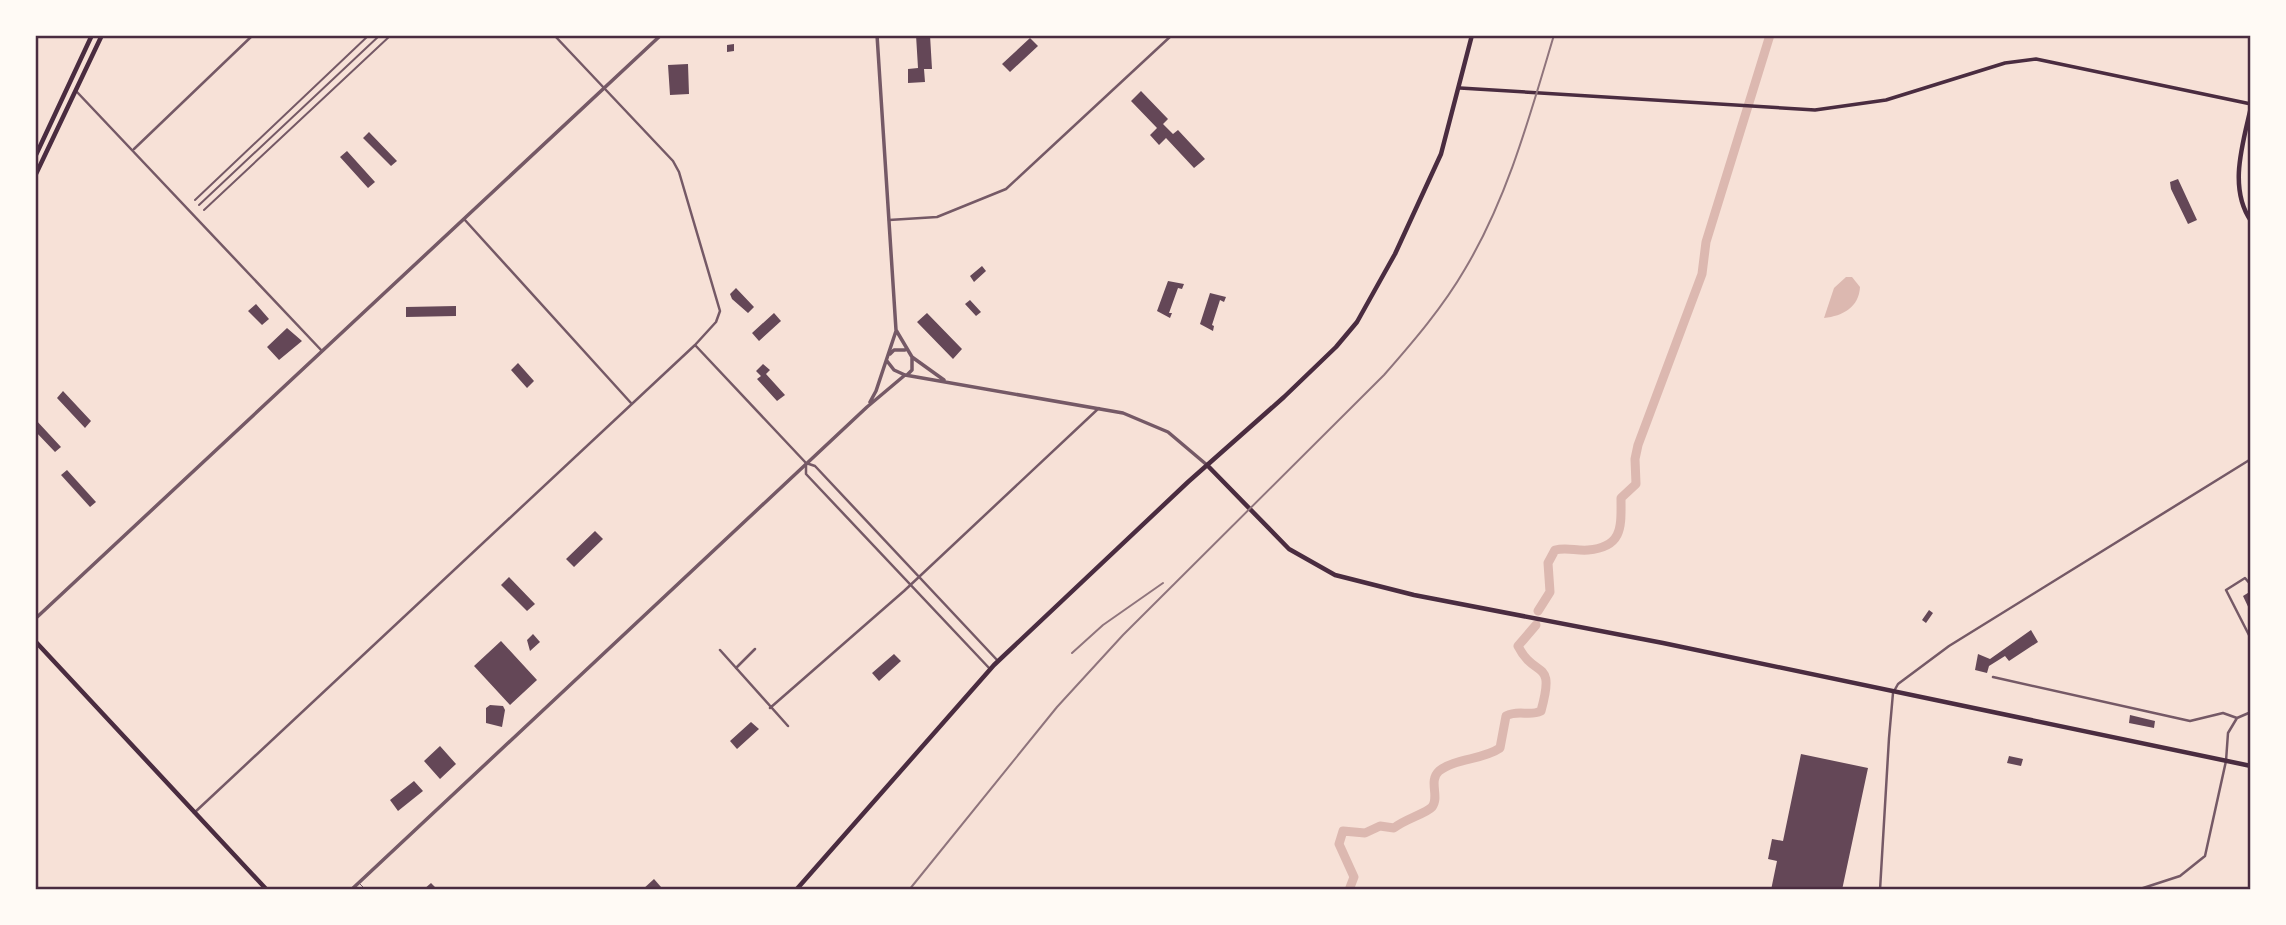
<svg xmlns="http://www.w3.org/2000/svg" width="2286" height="925" font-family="Arial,sans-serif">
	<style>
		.water { fill: #dcb8b0 }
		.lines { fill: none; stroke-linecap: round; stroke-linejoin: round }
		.river { stroke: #dcb8b0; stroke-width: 9 }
		.building { fill: #644757 }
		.service { stroke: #755966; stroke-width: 1 }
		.pedestrian { stroke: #755966; stroke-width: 2 }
		.minor { stroke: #755966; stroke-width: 2.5 }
		.tertiary { stroke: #755966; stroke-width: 3.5 }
		.secondary { stroke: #4a2c40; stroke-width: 3.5 }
		.primary { stroke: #4a2c40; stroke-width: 4.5 }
		.rail { stroke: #8f747c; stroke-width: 2 }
		.neatline { fill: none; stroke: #4a2c40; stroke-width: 2.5 }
	</style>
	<rect width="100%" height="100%" fill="#f7e1d7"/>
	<path class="water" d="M1846,277H1852L1860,287C1859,307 1843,316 1824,318L1834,288Z"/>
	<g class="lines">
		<path class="river" d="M1538,611L1550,592L1548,563L1555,550C1567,547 1576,551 1588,550C1624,547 1621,525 1621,498L1636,484L1635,459L1638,445L1702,274L1706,242L1770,35
			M1349,890L1354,877L1339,844L1343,831L1365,833L1380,826L1394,828C1403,820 1427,813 1432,807C1440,797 1428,781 1439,771C1455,758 1483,760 1500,748L1506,716C1519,709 1529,717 1541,711C1556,657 1535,680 1518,646L1536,625"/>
	</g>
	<path class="building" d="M916,35H930L932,69H924L925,82L908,83V69L918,68Z
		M1030,38L1038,46L1010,72L1002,64Z
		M734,44V51L727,52V45Z
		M688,64L689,94L670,95L668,65Z
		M1141,91L1168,119L1163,124L1173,134L1178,130L1205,159L1194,168L1166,138L1159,145L1150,135L1157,128L1131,101Z
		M369,132L397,161L391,166L363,138Z
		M347,151L375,182L368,188L340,157Z
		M2178,179L2197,220L2188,224L2171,189L2170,182Z
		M982,266L986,271L974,282L970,276Z
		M1168,281L1184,284L1182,289L1178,288L1169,313H1172L1170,318L1157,311Z
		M736,288L754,307L748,313L732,299L730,294Z
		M1210,293L1226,297L1224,302L1220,300L1212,325L1214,326L1213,331L1200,324Z
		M970,300L981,312L976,316L965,304Z
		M256,304L269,319L262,325L248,311Z
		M456,306V316L406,317V307Z
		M774,313L781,321L759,341L752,333Z
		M927,313L962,349L953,359L917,322Z
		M287,328L302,341L279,360L267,347Z
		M518,363L534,381L527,388L511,370Z
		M763,364L770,370L766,374L785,395L777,401L757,379L761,376L756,371Z
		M63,391L91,421L85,428L57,398Z
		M35,419L61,447L55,452L35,431Z
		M67,470L96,502L90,507L61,475Z
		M595,531L603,539L574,567L566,559Z
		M509,577L535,604L527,611L501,585Z
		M2251,591V613L2243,596Z
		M1929,610L1933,613L1926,623L1922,620Z
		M2031,630L2038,642L2009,661L2005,656L1989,666L1987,673L1975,670L1978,654L1990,659Z
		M533,634L540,642L530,651L527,640Z
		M501,641L537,680L510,705L474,666Z
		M894,654L901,661L879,681L872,673Z
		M490,705L503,706L505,710L502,727L486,723V708Z
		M2130,715L2155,721L2154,728L2129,723Z
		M751,722L759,729L737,749L730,741Z
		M440,746L456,764L440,779L424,761Z
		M1801,754L1868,768L1842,890H1771L1777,861L1768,859L1772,839L1783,841Z
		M2009,756L2023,759L2021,766L2007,763Z
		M414,781L423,791L398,811L390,800Z
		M654,879L661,887L642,890Z
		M431,883L438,890H423Z"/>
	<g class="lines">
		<path class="service" d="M360,884L366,890"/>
		<path class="pedestrian" d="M195,200L369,35
			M199,205L380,35
			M204,210L391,35"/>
		<path class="minor" d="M554,35L673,161L679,172L720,311L716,322L695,345L806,463L815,466L998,661
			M77,92L322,351
			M134,149L253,35
			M464,219L631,403
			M889,220L937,217L1006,189L1172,35
			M806,463V474L990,669
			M2251,585L2245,578L2226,590L2251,639
			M720,650L788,726
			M736,668L755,649
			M1993,677L2190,721L2223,713L2237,718
			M770,708L904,591L1099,408
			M194,813L695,345
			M1880,890L1889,738L1893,693L1898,684L1949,646L2251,459
			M2137,890L2180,876L2205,856L2226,761L2228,733L2237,718L2251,712"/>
		<path class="tertiary" d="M877,35L896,330L912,357L944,380
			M890,354L894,350H905
			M887,361L894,370L905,375L1123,413L1168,432L1207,465
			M907,375L912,370V358
			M870,402L876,391L896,331
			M35,619L661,35
			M351,890L867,407L905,375"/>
		<path class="secondary" d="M1460,88L1815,110L1886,100L2005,63L2036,59L2251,104"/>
		<path class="primary" d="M2251,107C2243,143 2228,188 2251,221
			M35,157L92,35
			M35,176L102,35
			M1207,465L1289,549L1335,575L1414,595L1663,643L2251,766
			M35,641L267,890
			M796,890L994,665L1188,482L1284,397L1336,347L1357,322L1395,254L1441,154L1472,35"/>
		<path class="rail" d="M1072,653L1103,625L1163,583
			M909,890L1057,707L1123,635L1384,375C1413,342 1443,307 1465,269C1508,197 1530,115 1554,35"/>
	</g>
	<rect width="2286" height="925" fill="none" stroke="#fffaf5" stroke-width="74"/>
	<rect x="37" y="37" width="2212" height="851" class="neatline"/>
</svg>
